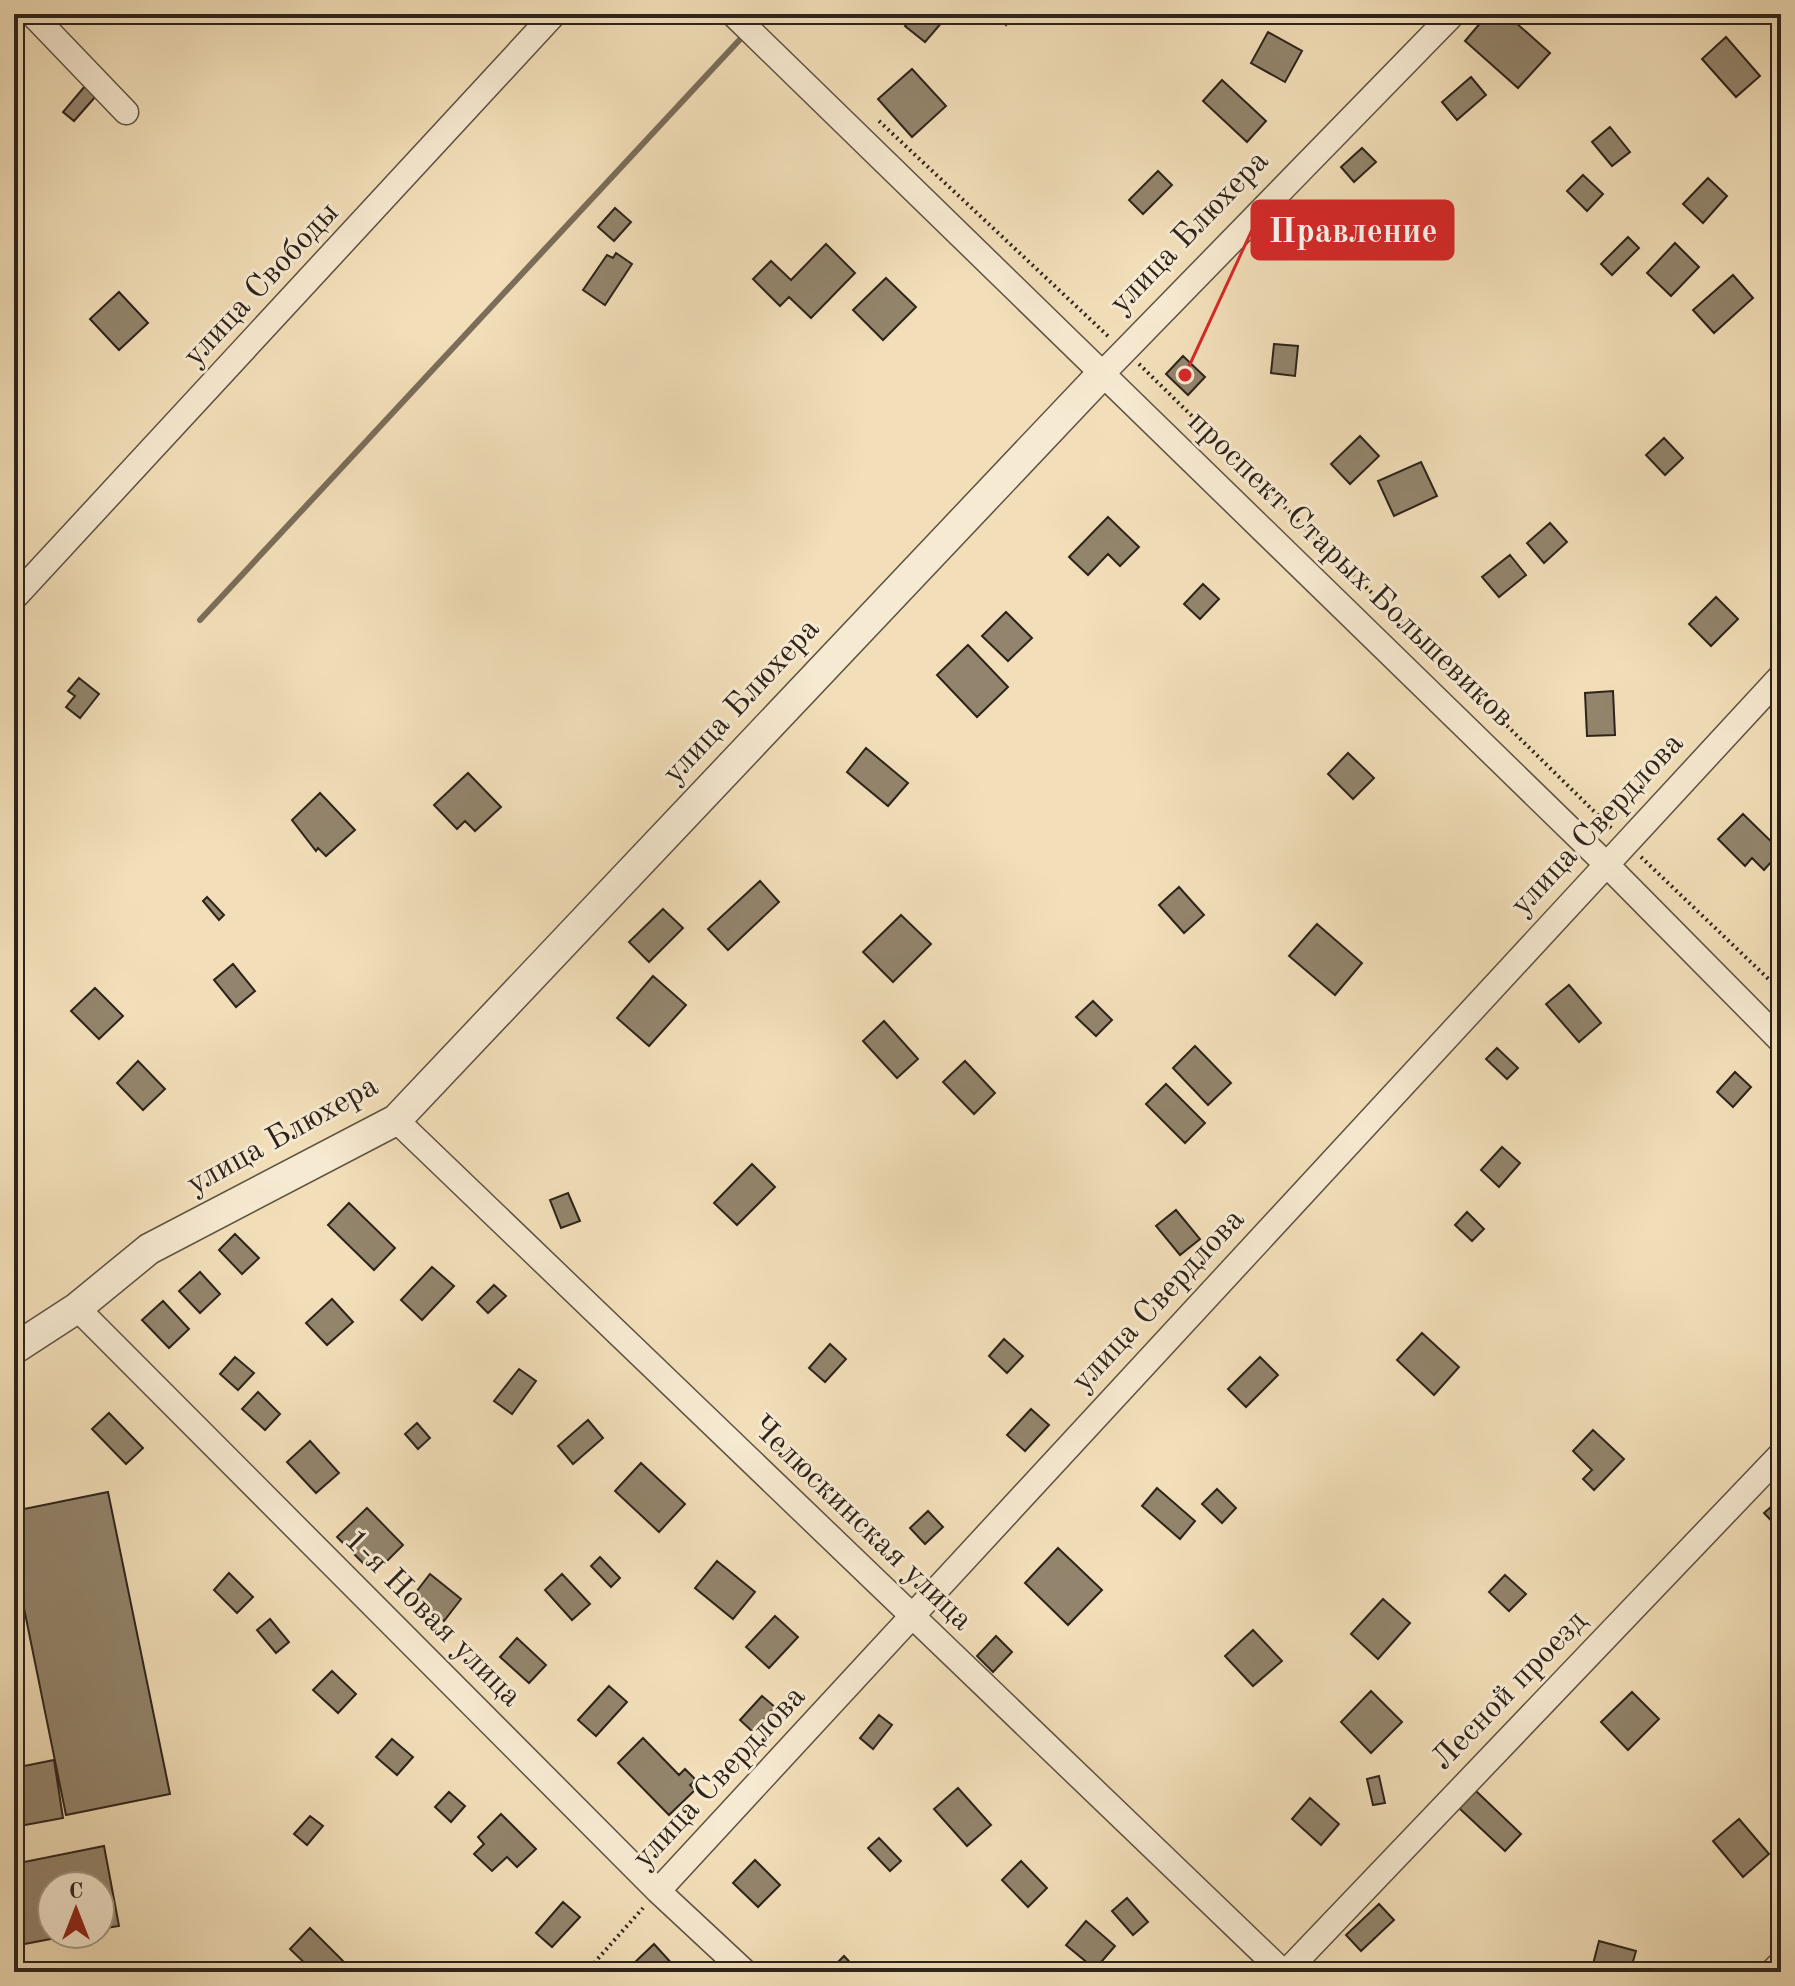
<svg xmlns="http://www.w3.org/2000/svg" width="1795" height="1986" font-family="'Old Standard TT',serif">
	<style>
		.lines { fill: none; stroke-linecap: round; stroke-linejoin: round }
		.stream { stroke: #7b6d59; stroke-width: 6 }
		.building { fill: #93856d; stroke: #2d231b; stroke-width: 2 }
		.minor-casing { stroke: #5e5242; stroke-width: 27 }
		.tertiary-casing { stroke: #5e5242; stroke-width: 33 }
		.path { stroke: #2d231b; stroke-width: 4; stroke-dasharray: 2 4; stroke-linecap: butt }
		.minor { stroke: #f7ead2; stroke-width: 24 }
		.tertiary { stroke: #f7ead2; stroke-width: 30 }
		.labels { text-anchor: middle; dominant-baseline: central; stroke-width: 6; stroke-linejoin: round; paint-order: stroke }
		.street-label { font-size: 32px; fill: #2d231b; stroke: #f7ead2 }
		.leader { fill: none; stroke: #d62828; stroke-width: 3 }
		.callout-dot { fill: #d62828; stroke: #f7ead2; stroke-width: 3 }
		.callout { fill: #d62828; stroke: #d62828; stroke-width: 3 }
		.callout-label { font-size: 34px; text-anchor: middle; font-weight: bold; fill: #fff }
	</style>
	<rect width="100%" height="100%" fill="#f2dfb9"/>
	<filter id="stains"><feTurbulence type="fractalNoise" baseFrequency=".0025" numOctaves="4"/><feColorMatrix values="0 0 0 0 .2 0 0 0 0 .09 0 0 0 0 .02 0 0 0 .5 -.17"/></filter>
	<radialGradient id="worn" r=".72"><stop offset=".6" stop-color="#630" stop-opacity="0"/><stop offset="1" stop-color="#630" stop-opacity=".3"/></radialGradient>
	<g class="lines">
		<path class="stream" d="M752,26L764,14
			M200,620L745,34"/>
	</g>
	<path class="building" d="M915,14H949L925,42L905,26Z
		M993,14H1015L1006,25Z
		M1488,14H1506L1550,53L1518,88L1465,41Z
		M1268,32L1302,51L1285,82L1251,63Z
		M1726,37L1760,76L1736,97L1702,59Z
		M912,69L946,106L912,137L878,99Z
		M1471,77L1486,95L1457,120L1442,102Z
		M1222,80L1266,121L1247,142L1203,101Z
		M85,86L96,96L74,121L63,112Z
		M1610,127L1630,152L1612,166L1592,142Z
		M1362,148L1376,162L1354,182L1341,167Z
		M1158,171L1172,185L1143,214L1129,200Z
		M1583,175L1603,194L1587,211L1567,191Z
		M1708,178L1727,196L1703,223L1683,204Z
		M615,208L631,222L614,241L598,227Z
		M1628,237L1639,248L1612,275L1601,264Z
		M1675,243L1699,267L1671,296L1647,273Z
		M826,244L855,273L811,318L789,297L780,306L753,279L771,261L791,280Z
		M616,253L632,264L605,305L583,290L607,255L613,258Z
		M1733,275L1753,298L1714,333L1693,310Z
		M886,278L916,307L883,340L853,310Z
		M119,292L148,323L119,350L90,319Z
		M1274,344L1298,346L1295,376L1271,373Z
		M1183,356L1205,377L1188,395L1166,374Z
		M1775,394H1781V444H1780Z
		M1360,436L1379,456L1350,484L1331,464Z
		M1664,438L1683,458L1665,475L1646,455Z
		M1421,462L1437,496L1394,516L1378,481Z
		M1108,517L1139,547L1120,566L1108,554L1088,575L1069,557Z
		M1550,523L1567,542L1544,563L1527,543Z
		M1510,555L1526,575L1499,597L1482,577Z
		M1203,584L1219,599L1200,619L1184,604Z
		M1716,597L1738,619L1711,646L1689,624Z
		M1006,612L1032,638L1008,661L982,636Z
		M968,645L1008,687L977,717L937,675Z
		M79,678L99,694L80,718L66,707L75,696L68,691Z
		M1613,691L1615,735L1587,736L1585,693Z
		M866,748L908,783L888,806L847,772Z
		M1348,753L1374,778L1353,799L1328,774Z
		M468,773L501,807L475,831L465,821L457,829L434,805Z
		M320,793L355,830L326,856L318,848L316,851L292,820Z
		M1743,814L1781,851L1764,870L1752,858L1745,866L1718,839Z
		M760,881L779,902L728,950L708,929Z
		M1179,887L1204,915L1184,933L1159,905Z
		M207,897L224,915L219,920L203,901Z
		M663,909L683,928L649,962L629,942Z
		M901,915L931,944L893,982L863,952Z
		M1317,924L1362,963L1335,995L1289,956Z
		M233,964L255,991L236,1007L214,980Z
		M653,976L686,1005L649,1046L617,1018Z
		M1569,985L1601,1023L1579,1042L1546,1004Z
		M95,988L123,1016L99,1039L71,1011Z
		M1093,1001L1112,1020L1096,1036L1076,1017Z
		M884,1021L918,1059L897,1078L863,1041Z
		M1195,1046L1231,1083L1208,1105L1173,1068Z
		M1497,1048L1518,1068L1507,1079L1486,1059Z
		M138,1061L165,1089L143,1110L117,1083Z
		M965,1061L995,1093L974,1114L943,1082Z
		M1735,1072L1751,1087L1733,1107L1717,1092Z
		M1166,1084L1205,1123L1185,1143L1146,1104Z
		M1502,1147L1520,1163L1499,1187L1481,1170Z
		M752,1164L775,1187L737,1225L714,1203Z
		M568,1193L580,1221L561,1228L550,1200Z
		M349,1203L395,1248L374,1270L328,1225Z
		M1176,1210L1200,1239L1180,1255L1156,1226Z
		M1467,1212L1484,1229L1472,1241L1455,1225Z
		M235,1234L259,1258L242,1274L219,1250Z
		M432,1267L454,1286L422,1320L401,1300Z
		M200,1272L220,1294L200,1313L179,1291Z
		M494,1285L506,1296L488,1313L477,1302Z
		M332,1299L353,1322L327,1345L306,1323Z
		M163,1301L189,1329L169,1348L142,1320Z
		M1422,1333L1459,1367L1434,1395L1397,1360Z
		M1004,1339L1023,1356L1007,1373L989,1356Z
		M830,1344L846,1359L825,1382L809,1368Z
		M235,1357L254,1373L238,1390L220,1374Z
		M1260,1357L1278,1375L1246,1407L1228,1389Z
		M519,1369L536,1381L512,1414L494,1401Z
		M258,1392L280,1414L265,1430L242,1409Z
		M1031,1409L1049,1425L1025,1451L1007,1435Z
		M109,1413L143,1448L126,1464L92,1429Z
		M588,1420L603,1438L573,1464L558,1446Z
		M417,1423L430,1438L418,1449L405,1434Z
		M1593,1430L1624,1459L1594,1490L1583,1479L1592,1470L1573,1451Z
		M310,1441L339,1473L316,1493L287,1462Z
		M641,1463L685,1504L659,1532L615,1491Z
		M1157,1488L1195,1521L1180,1539L1142,1506Z
		M1217,1489L1236,1508L1222,1523L1202,1504Z
		M108,1492L170,1794L66,1815L14,1559V1511Z
		M1781,1498V1531L1764,1513Z
		M367,1508L403,1545L374,1574L337,1537Z
		M928,1511L943,1527L925,1544L910,1528Z
		M1058,1548L1102,1590L1068,1625L1025,1583Z
		M600,1557L620,1578L611,1587L591,1566Z
		M717,1561L755,1592L733,1619L695,1588Z
		M229,1573L253,1597L237,1613L214,1590Z
		M430,1574L461,1599L444,1621L413,1596Z
		M562,1574L590,1604L572,1620L545,1590Z
		M1505,1575L1526,1594L1509,1611L1489,1592Z
		M1383,1599L1410,1623L1378,1659L1351,1634Z
		M775,1616L798,1637L769,1668L746,1647Z
		M270,1619L289,1642L276,1653L257,1630Z
		M1253,1630L1282,1661L1253,1686L1225,1656Z
		M996,1636L1012,1652L993,1672L977,1656Z
		M517,1638L546,1665L529,1683L500,1657Z
		M332,1671L356,1694L338,1713L313,1690Z
		M609,1686L627,1702L596,1736L578,1720Z
		M1371,1691L1402,1722L1371,1753L1341,1722Z
		M1632,1692L1659,1719L1628,1750L1601,1722Z
		M762,1696L775,1707L753,1732L740,1720Z
		M879,1715L892,1725L873,1749L860,1738Z
		M643,1738L679,1775L685,1769L696,1780L690,1785L695,1790L669,1815L618,1763Z
		M392,1739L413,1757L397,1775L376,1757Z
		M54,1760L63,1818L14,1827V1768Z
		M1379,1776L1385,1803L1373,1805L1367,1779Z
		M958,1788L991,1825L967,1846L934,1809Z
		M1476,1791L1521,1834L1505,1851L1459,1808Z
		M449,1792L465,1806L451,1822L435,1807Z
		M1310,1798L1339,1824L1321,1845L1292,1819Z
		M501,1814L536,1849L517,1867L507,1857L492,1871L474,1854L484,1844L478,1837Z
		M310,1816L323,1826L307,1845L294,1834Z
		M1739,1819L1769,1854L1743,1877L1713,1841Z
		M879,1838L901,1861L890,1871L868,1848Z
		M104,1846L119,1926L100,1929V1886H52V1934H77L14,1946V1864Z
		M755,1860L780,1885L758,1907L733,1883Z
		M1021,1861L1047,1888L1028,1907L1002,1880Z
		M1127,1898L1148,1922L1133,1935L1112,1911Z
		M563,1902L580,1917L552,1947L536,1933Z
		M1379,1904L1394,1920L1361,1951L1346,1935Z
		M1086,1921L1115,1946L1095,1969L1066,1945Z
		M310,1928L343,1961L332,1972H314L290,1949Z
		M1599,1941L1636,1951L1630,1972H1591Z
		M654,1944L674,1966L667,1972H639L632,1965Z
		M844,1956L859,1972H828Z
		M1139,1964L1147,1972H1131Z"/>
	<g class="lines">
		<g class="minor-casing">
			<path id="minor" d="M32,14L126,112
				M733,14L1605,863L1781,1041
				M1103,373L1453,14
				M14,598L554,14
				M396,1120L1283,1972
				M77,1308L658,1891L745,1972
				M658,1891L1781,676
				M1286,1972L1781,1454
				M1772,1972L1781,1963"/>
		</g>
		<g class="tertiary-casing">
			<path id="tertiary" d="M14,1349L77,1308L149,1249L396,1120L1103,373"/>
		</g>
		<path class="path" d="M879,121L1109,337
			M1139,364L1612,829
			M1641,857L1781,991
			M586,1972L643,1908"/>
		<use href="#minor" class="minor"/>
		<use href="#tertiary" class="tertiary"/>
	</g>
	<g class="labels">
		<g class="street-label">
			<text transform="translate(1190 233) rotate(-46)">улица Блюхера</text>
			<text transform="translate(262 285) rotate(-47)">улица Свободы</text>
			<text transform="translate(1350 570) rotate(44)">проспект Старых Большевиков</text>
			<text transform="translate(742 702) rotate(-47)">улица Блюхера</text>
			<text transform="translate(1598 825) rotate(-47)">улица Свердлова</text>
			<text transform="translate(283 1136) rotate(-29)">улица Блюхера</text>
			<text transform="translate(1159 1301) rotate(-47)">улица Свердлова</text>
			<text transform="translate(861 1524) rotate(44)">Челюскинская улица</text>
			<text transform="translate(432 1619) rotate(45)">1-я Новая улица</text>
			<text transform="translate(1510 1691) rotate(-46)">Лесной проезд</text>
			<text transform="translate(720 1778) rotate(-47)">улица Свердлова</text>
		</g>
	</g>
	<path class="leader" d="M1185 375L1252 230"/>
	<circle class="callout-dot" cx="1185" cy="375" r="8"/>
	<rect class="callout" x="1252" y="201" width="201" height="58" rx="8"/>
	<g class="callout-label">
		<text x="1353" y="242">Правление</text>
	</g>
	<rect width="1795" height="1986" fill="none" stroke="#f2dfb9" stroke-width="48"/>
	<rect x="16" y="16" width="1763" height="1954" fill="none" stroke="#2d231b" stroke-width="4"/>
	<rect x="24" y="24" width="1747" height="1938" fill="none" stroke="#2d231b" stroke-width="2"/>
	<g transform="translate(76 1910)"><circle r="38" fill="#f7ead2" stroke="#a69a89" stroke-width="2"/>
	<path d="M0-6L14 30L0 20L-14 30Z" fill="#8f2418"/>
	<text y="-12" font-size="22" font-weight="bold" text-anchor="middle" fill="#2d231b">С</text>
	</g>
	<rect width="100%" height="100%" filter="url(#stains)"/>
	<rect width="100%" height="100%" fill="url(#worn)"/>
</svg>
